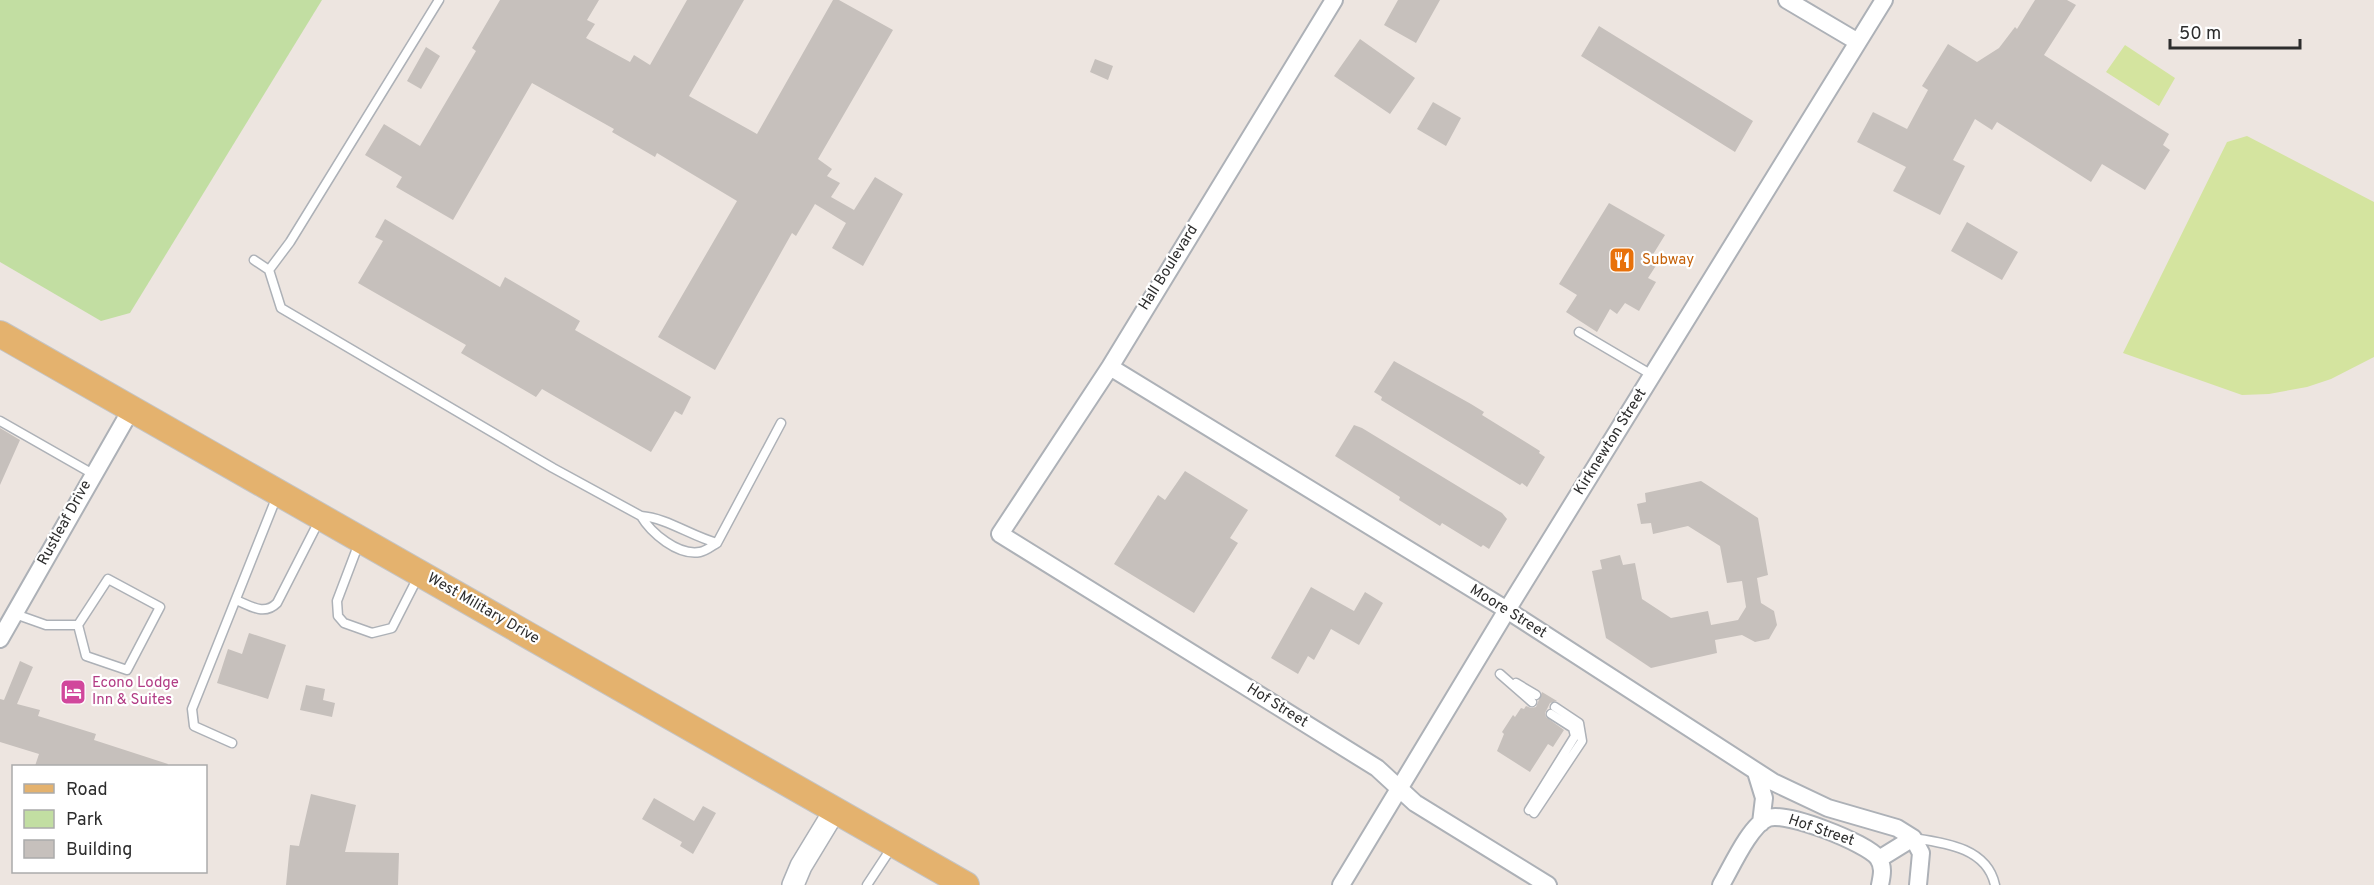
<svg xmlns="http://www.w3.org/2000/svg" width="2374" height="885" font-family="Overpass,sans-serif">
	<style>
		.green { fill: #c2dea2 }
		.pitch { fill: #d4e49f }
		.building { fill: #c6c0bc }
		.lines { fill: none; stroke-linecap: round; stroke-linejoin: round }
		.service-casing { stroke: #adb1b7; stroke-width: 11 }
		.minor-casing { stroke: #adb1b7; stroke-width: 20 }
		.tertiary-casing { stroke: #adb1b7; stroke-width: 24 }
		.primary-casing { stroke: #c4c4c4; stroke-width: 28 }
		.service { stroke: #fff; stroke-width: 8 }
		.minor { stroke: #fff; stroke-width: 16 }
		.tertiary { stroke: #fff; stroke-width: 21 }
		.primary { stroke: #e4b26e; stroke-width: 26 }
		.labels { text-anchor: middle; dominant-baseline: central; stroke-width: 4.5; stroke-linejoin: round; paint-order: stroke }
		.food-label { font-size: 15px; fill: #c56008; stroke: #fff; text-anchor: start }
		.street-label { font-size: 15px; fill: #2d2d2d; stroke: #fff }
		.hotel-label { font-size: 15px; fill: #b23c85; stroke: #fff; text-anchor: start }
	</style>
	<rect width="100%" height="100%" fill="#ede5e0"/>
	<path class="green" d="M0,0H322L130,313L101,321L0,262Z"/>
	<path class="pitch" d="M2125,45L2175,78L2159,106L2106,72Z
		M2247,136L2374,202V357L2331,379L2307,387L2269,394L2242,395L2123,353L2227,142Z"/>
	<path class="building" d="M500,0H599L587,20L595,24L586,38L630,62L634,55L650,65L687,0H744L689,96L757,134L833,0H839L893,30L818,159L832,169L827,176L840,183L831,197L854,210L875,177L903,194L863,266L832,248L846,223L815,204L796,236L792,233L715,370L658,337L737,201L657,153L655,157L612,132L614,129L532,83L453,220L396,187L402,177L365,155L384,124L420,146L476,51L472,48Z
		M1398,0H1440L1416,43L1384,25Z
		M2035,0H2067L2076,5L2044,55L2169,134L2163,145L2170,150L2145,190L2102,164L2091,182L1997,122L1992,130L1975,119L1953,160L1965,166L1940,215L1893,191L1906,167L1857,142L1873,112L1907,129L1928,90L1922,86L1948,44L1977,62L1999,48L2015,27L2017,29Z
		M1599,26L1753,121L1735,152L1581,56Z
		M1360,39L1415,78L1390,114L1334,76Z
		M426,47L440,56L421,89L407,81Z
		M1095,59L1113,66L1108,80L1090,72Z
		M1433,102L1461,118L1446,146L1417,129Z
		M1609,203L1665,235L1652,256L1659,261L1648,278L1656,282L1639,311L1625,303L1617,314L1610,309L1597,332L1566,312L1577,295L1559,284Z
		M385,219L500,287L505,277L580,321L575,330L691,397L682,415L675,411L651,452L542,389L536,397L461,353L466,345L358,283L383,241L375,237Z
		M1967,222L2018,252L2002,280L1951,251Z
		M1394,361L1471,404L1484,412L1482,415L1540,451L1539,453L1545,457L1527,487L1522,483L1520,485L1381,400L1382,397L1374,392Z
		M1354,425L1362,428L1502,513L1507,519L1489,549L1483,545L1481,547L1442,523L1440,526L1399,500L1400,497L1335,456Z
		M0,428L20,440L0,485Z
		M1185,471L1248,510L1230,538L1238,543L1194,613L1114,564L1158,495L1165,500Z
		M1701,481L1758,518L1768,575L1757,578L1761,603L1774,611L1777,625L1769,639L1755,642L1742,635L1715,640L1717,653L1651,668L1606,638L1592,571L1602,569L1600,560L1620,555L1623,565L1635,563L1642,599L1671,618L1708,611L1711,625L1738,620L1746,607L1742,581L1727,583L1720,546L1688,526L1653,534L1651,523L1641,524L1637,504L1646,502L1645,493Z
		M1311,587L1354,611L1365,592L1383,603L1359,645L1331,629L1314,660L1308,656L1298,674L1271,658Z
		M249,633L286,645L268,699L217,683L228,649L242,654Z
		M20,661L33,667L17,704L40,710L38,716L96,734L94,740L168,764L167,766H35L39,754L0,742V699L4,700Z
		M306,685L325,689L323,700L335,703L332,717L300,710Z
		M1542,692L1557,701L1550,703L1545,713L1546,717L1564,730L1553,747L1548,744L1530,772L1497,751L1504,734L1502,732L1513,715L1515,717L1521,708L1524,709L1526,706L1531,708L1536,707Z
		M311,794L356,805L345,852L399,853L398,885H286L290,845L299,846Z
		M654,798L694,821L703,806L716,813L693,854L680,846L682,842L642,819Z"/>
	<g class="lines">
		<g class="service-casing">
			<path id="service" d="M254,260L269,270L281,308L553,468L641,516C667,518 691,536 717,543
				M269,270L290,242L439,0
				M1579,332L1652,375
				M0,421L93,474
				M641,516C651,533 678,556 700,552C706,551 712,546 717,543L781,423
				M359,543L337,601L338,616L344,623L372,633L392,628L418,577
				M236,600C251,606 264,616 277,603L320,519
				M15,614L46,625H78L108,579L160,607L127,670L86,656L78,625
				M1500,674L1532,702
				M1516,683L1536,695
				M232,743L194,726L192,709L277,496
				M1529,810L1575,736L1573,728L1551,714
				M1534,813L1582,741L1579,723L1555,707
				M1913,838C1946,843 1987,848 1995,885
				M867,885L892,847"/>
		</g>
		<g class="minor-casing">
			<path id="minor" d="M1334,0L1110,367L1000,534L1377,768L1415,803L1548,885
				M1787,0L1858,42
				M1110,367L1507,610L1773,782L1828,808L1897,828L1913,838L1921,853L1918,885
				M0,639L132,408
				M1756,772L1764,798L1761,823
				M1879,859L1913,838
				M1341,885L1507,610L1884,0
				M1721,885C1731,868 1750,825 1768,818C1786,811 1867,843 1878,858C1884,867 1882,875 1880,885"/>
		</g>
		<g class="tertiary-casing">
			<path id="tertiary" d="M793,885L801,866L835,810"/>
		</g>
		<g class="primary-casing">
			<path id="primary" d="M0,334L966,885"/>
		</g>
		<use href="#service" class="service"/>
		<use href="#minor" class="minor"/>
		<use href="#tertiary" class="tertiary"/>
		<use href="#primary" class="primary"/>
	</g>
	<defs>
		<g id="restaurant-square" transform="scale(1.35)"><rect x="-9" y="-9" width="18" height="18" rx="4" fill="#e8710a" stroke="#fff"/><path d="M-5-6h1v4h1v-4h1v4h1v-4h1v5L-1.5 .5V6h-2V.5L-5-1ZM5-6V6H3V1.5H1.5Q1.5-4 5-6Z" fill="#fff"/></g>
		<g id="hotel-square" transform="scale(1.35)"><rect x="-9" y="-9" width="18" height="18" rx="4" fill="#d1479c" stroke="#fff"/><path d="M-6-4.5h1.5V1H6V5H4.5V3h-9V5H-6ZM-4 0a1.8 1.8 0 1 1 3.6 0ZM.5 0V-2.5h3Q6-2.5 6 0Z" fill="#fff"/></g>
	</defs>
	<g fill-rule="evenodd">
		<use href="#restaurant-square" x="1622" y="260"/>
		<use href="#hotel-square" x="73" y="692"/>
	</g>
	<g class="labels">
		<g class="food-label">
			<text x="1642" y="260">Subway</text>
		</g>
		<g class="street-label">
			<text transform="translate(1169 268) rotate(-58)">Hall Boulevard</text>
			<text transform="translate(1611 442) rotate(-58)">Kirknewton Street</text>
			<text transform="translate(65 523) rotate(-61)">Rustleaf Drive</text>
			<text transform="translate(483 609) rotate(30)">West Military Drive</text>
			<text transform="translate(1508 612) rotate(32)">Moore Street</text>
			<text transform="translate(1277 706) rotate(32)">Hof Street</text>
			<text transform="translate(1821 831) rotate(19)">Hof Street</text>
		</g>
		<g class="hotel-label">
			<text x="92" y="683">Econo Lodge<tspan x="92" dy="17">Inn &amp; Suites</tspan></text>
		</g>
	</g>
	<rect x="12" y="765" width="195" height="108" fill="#ffffff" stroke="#ababab" stroke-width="1.5"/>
	<rect x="24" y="784" width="30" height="9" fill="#e4b26e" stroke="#ababab" stroke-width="1.5"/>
	<text x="66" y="795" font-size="18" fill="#2d2d2d">Road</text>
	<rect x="24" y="810" width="30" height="18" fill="#c2dea2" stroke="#ababab" stroke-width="1.5"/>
	<text x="66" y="825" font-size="18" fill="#2d2d2d">Park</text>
	<rect x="24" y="840" width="30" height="18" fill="#c6c0bc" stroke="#ababab" stroke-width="1.5"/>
	<text x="66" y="855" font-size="18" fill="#2d2d2d">Building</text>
	<path d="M2170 39v9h130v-9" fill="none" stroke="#2d2d2d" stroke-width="3"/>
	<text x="2179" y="39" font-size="18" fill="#2d2d2d" stroke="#ffffff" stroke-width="4.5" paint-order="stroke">50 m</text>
</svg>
